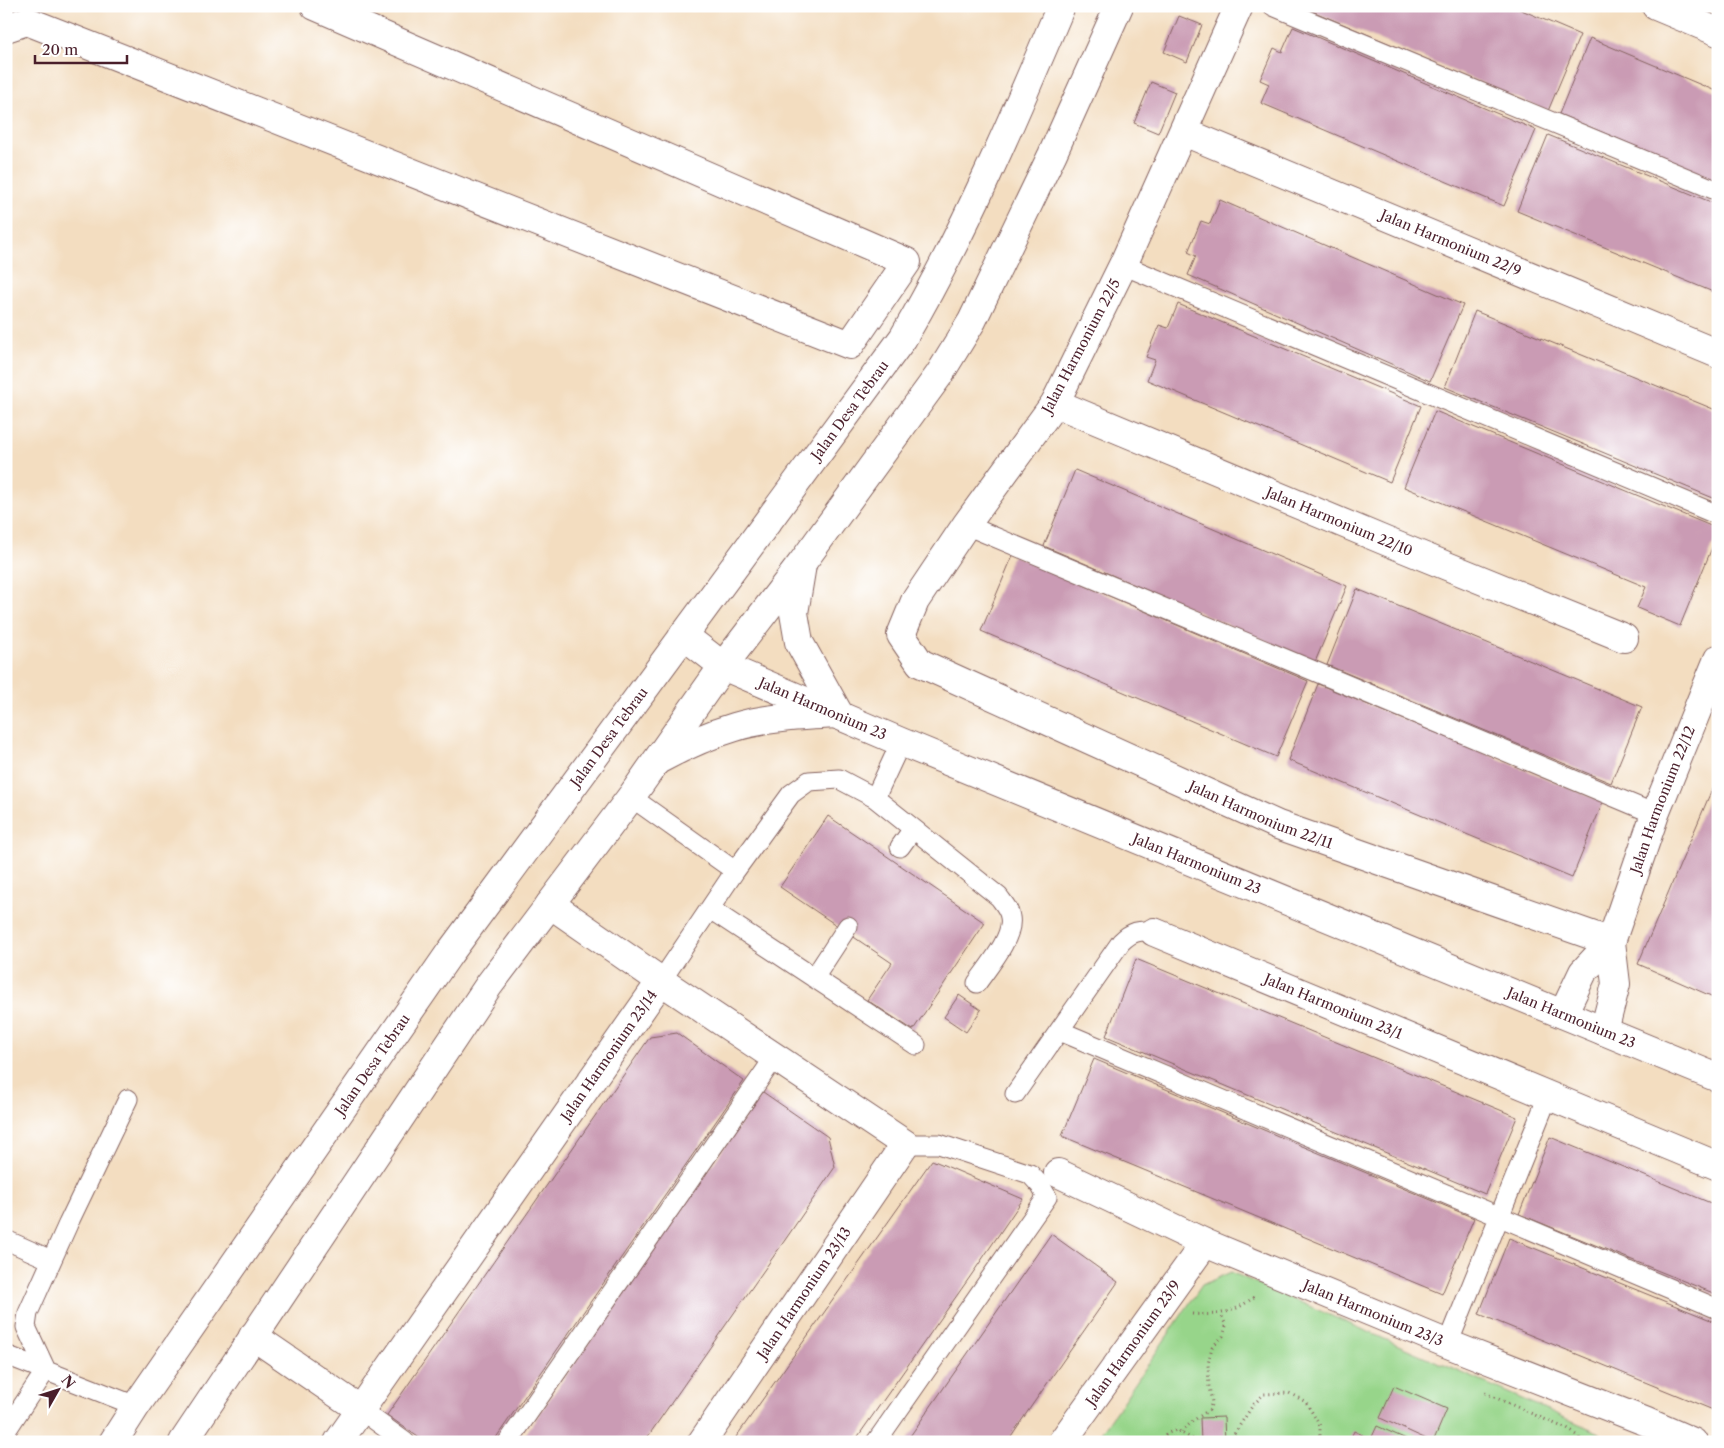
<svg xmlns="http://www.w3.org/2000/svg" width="1724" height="1448" font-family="'Libre Caslon Text',serif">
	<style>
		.green { fill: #97d58a; stroke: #707a5a }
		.building { fill: #ca9bb4 }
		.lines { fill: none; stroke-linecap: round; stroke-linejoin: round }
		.lane-casing { stroke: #85625f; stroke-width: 21 }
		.street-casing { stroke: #85625f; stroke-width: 30 }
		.secondary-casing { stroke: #85625f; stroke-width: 30 }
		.path { stroke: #85625f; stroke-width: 3; stroke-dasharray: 1 4; stroke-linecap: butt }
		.lane { stroke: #fff; stroke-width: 19 }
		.street { stroke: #fff; stroke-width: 28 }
		.secondary { stroke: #fff; stroke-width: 28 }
		.labels { text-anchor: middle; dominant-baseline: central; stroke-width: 4; stroke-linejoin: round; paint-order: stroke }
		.street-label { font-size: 14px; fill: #4a1f2b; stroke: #fff }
	</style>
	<rect width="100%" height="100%" fill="#fff"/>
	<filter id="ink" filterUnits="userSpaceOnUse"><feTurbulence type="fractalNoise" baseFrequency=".02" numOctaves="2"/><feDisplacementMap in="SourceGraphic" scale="10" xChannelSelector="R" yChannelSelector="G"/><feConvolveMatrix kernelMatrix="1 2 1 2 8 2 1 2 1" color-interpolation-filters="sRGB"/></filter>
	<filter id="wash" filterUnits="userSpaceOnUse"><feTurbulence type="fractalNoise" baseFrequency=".0096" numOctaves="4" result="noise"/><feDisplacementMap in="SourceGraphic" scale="20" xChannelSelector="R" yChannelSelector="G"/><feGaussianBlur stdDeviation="1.12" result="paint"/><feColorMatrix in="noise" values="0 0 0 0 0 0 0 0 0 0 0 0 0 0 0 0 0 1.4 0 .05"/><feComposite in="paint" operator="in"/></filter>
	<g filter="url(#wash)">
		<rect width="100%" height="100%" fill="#f3ddc0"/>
		<path class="green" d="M1231,1272L1600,1433V1442H1095L1202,1285Z"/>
		<g id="blocks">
			<path class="building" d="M1306,6H1512L1580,35L1548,111L1305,8Z
				M1179,16L1202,25L1187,62L1164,52Z
				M1293,27L1536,130L1504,206L1261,103L1269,84L1260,80L1274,48L1282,52Z
				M1590,38L1718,92V181L1559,114Z
				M1151,82L1175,92L1158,133L1134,123Z
				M1548,135L1718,205V294L1517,211Z
				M1220,200L1463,305L1430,381L1188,275L1196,256L1188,252L1201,221L1210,224Z
				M1178,304L1421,406L1390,482L1147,380L1155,360L1146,357L1159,325L1168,328Z
				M1475,311L1718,411V500L1445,387Z
				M1435,411L1718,529V533L1680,626L1637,608L1646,587L1404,487Z
				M1075,470L1347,586L1315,662L1044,546Z
				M1013,555L1308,681L1276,757L981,631Z
				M1357,589L1642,707L1611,783L1327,665Z
				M1318,684L1603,802L1572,878L1288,760Z
				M1718,775V999L1638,964Z
				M828,816L985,923L913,1030L867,1000L892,963L780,887Z
				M1136,959L1517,1117L1485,1194L1106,1036Z
				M959,995L981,1010L966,1032L944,1017Z
				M677,1033L744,1081L493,1442H425L387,1415L650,1037Z
				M1094,1059L1474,1218L1442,1294L1062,1136Z
				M763,1092L828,1137L835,1167L785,1240L644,1442H520Z
				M1550,1137L1718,1206V1295L1519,1214Z
				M932,1160L1023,1199L972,1274L854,1442H743L736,1437Z
				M1051,1234L1118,1282L1028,1411L1007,1442H906Z
				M1509,1238L1718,1323V1412L1479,1314Z
				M1394,1386L1447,1409L1433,1442L1380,1418Z
				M1224,1417L1225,1442H1201L1200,1418Z
				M1377,1426L1413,1442H1349L1354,1431L1371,1439Z"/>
		</g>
	</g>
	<g filter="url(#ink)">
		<use href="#blocks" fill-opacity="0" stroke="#85625f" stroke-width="1"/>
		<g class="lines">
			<g class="lane-casing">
				<path id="lane" d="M1273,6L1718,191
					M1123,265L1718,515
					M966,525L1655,814
					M631,797L735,871
					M875,798L999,897C1004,904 1009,909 1010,917C1014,937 988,967 977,983
					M900,847L913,829
					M710,909L916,1045
					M814,978L848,926
					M661,981L735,871L791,794L809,781L839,779L875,798L901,742
					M1060,1031L1718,1309
					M1015,1094L1121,942C1131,932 1140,929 1154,932
					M6,1240L51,1260
					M1448,1344L1548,1096
					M6,1355L136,1406
					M361,1410L405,1442
					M6,1431L46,1370L26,1327L28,1313L68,1224L128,1099
					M508,1442L775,1057
					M876,1442L1047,1197L1040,1185L1030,1174L939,1144H905"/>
			</g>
			<g class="street-casing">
				<g id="street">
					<path id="s1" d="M1239,6L1123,265L1055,403L966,525L915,601L901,635L920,663L1278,825L1611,942"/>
					<path d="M1656,6L1718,32"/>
					<path d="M6,28L27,21L850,345L907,262L315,6"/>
					<path id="s2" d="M1184,132L1718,354"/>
					<path id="s3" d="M1055,403L1388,542L1624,638"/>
					<path id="s4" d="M683,635L723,666L901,742L1718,1078"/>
					<path d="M550,904L661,981L905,1144L702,1442"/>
					<path id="s5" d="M1154,932L1718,1166"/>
					<path id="s6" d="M1563,1014L1583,972L1611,942L1655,814L1718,659"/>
					<path d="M1604,1031L1616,984L1611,942"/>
					<path id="s7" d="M1058,1173L1205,1243L1448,1344L1647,1422L1693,1442"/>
					<path d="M253,1336L361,1410"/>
					<path id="s8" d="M338,1442L661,981"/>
					<path id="s9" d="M1062,1442L1205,1243"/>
				</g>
			</g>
			<g class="secondary-casing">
				<g id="secondary">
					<path d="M660,759C684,746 708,735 735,727C768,717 804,716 839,714L799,642L794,613L802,565"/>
					<path id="s10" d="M113,1442L136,1406L449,954L903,338C965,232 1013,119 1061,6"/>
					<path d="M183,1442L489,985L631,797L723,666L802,563L939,375L972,321L1052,155L1119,6"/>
				</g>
			</g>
			<path class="path" d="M1192,1314C1218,1316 1235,1313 1255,1296
				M1485,1393L1567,1429L1579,1436L1580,1442
				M1181,1432L1194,1420L1209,1410L1212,1402L1209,1387L1208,1364L1212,1347L1223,1336L1226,1326L1221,1314
				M1158,1442L1166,1434L1176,1430L1198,1442
				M1229,1442L1253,1405L1264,1394L1289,1393L1306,1402L1320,1426V1442"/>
			<use href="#lane" class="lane"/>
			<use href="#street" class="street"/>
			<use href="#secondary" class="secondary"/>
		</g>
	</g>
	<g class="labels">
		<g class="street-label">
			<text stroke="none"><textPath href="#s2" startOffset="289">Jalan Harmonium 22/9</textPath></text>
			<text transform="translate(1081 346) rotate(-62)">Jalan Harmonium 22/5</text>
			<text stroke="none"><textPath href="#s10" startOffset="1268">Jalan Desa Tebrau</textPath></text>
			<text stroke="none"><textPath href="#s3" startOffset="308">Jalan Harmonium 22/10</textPath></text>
			<text stroke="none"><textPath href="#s4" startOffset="159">Jalan Harmonium 23</textPath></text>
			<text stroke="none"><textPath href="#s10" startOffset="862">Jalan Desa Tebrau</textPath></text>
			<text stroke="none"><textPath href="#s6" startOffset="239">Jalan Harmonium 22/12</textPath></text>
			<text stroke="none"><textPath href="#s1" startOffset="1124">Jalan Harmonium 22/11</textPath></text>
			<text stroke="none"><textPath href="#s4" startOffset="564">Jalan Harmonium 23</textPath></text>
			<text stroke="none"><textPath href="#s5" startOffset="194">Jalan Harmonium 23/1</textPath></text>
			<text stroke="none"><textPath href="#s4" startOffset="969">Jalan Harmonium 23</textPath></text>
			<text stroke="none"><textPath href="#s8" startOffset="472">Jalan Harmonium 23/14</textPath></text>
			<text stroke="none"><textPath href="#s10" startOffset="458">Jalan Desa Tebrau</textPath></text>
			<text transform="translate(804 1293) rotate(-56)">Jalan Harmonium 23/13</text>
			<text stroke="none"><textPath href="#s7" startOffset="345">Jalan Harmonium 23/3</textPath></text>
			<text stroke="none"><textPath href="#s9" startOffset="122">Jalan Harmonium 23/9</textPath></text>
		</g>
	</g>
	<rect width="1724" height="1448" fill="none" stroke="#fff" stroke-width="25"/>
	<g transform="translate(58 1390) rotate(51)" stroke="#ffffff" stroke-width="4" paint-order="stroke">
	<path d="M0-4L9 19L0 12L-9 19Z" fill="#4a1f2b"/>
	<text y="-8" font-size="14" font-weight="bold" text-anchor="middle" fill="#4a1f2b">N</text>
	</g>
	<path d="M35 55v8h92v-8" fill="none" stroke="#4a1f2b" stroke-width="2.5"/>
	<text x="42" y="55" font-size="15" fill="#4a1f2b" stroke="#ffffff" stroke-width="4" paint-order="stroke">20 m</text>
</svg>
